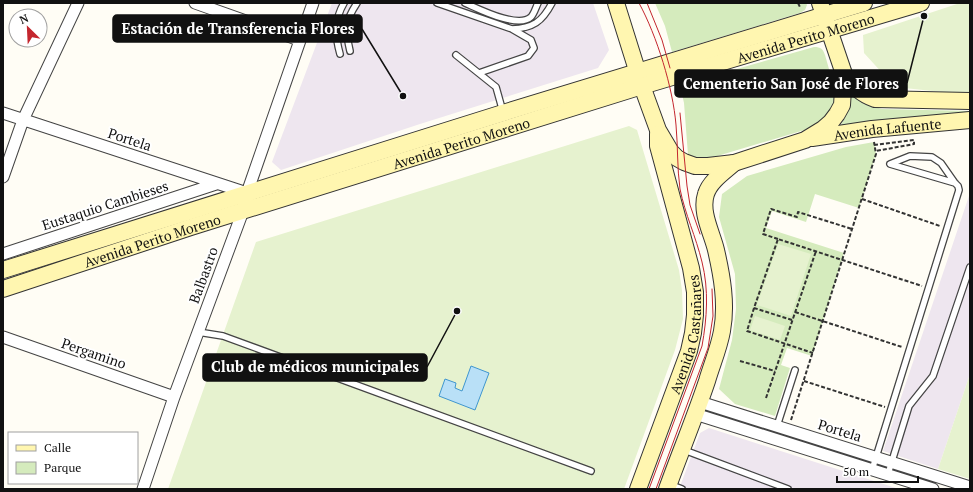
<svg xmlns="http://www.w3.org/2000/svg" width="973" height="492" font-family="'PT Serif',serif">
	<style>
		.industrial { fill: #eee6ef }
		.green { fill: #d5ebbd }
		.pitch { fill: #e6f2cf }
		.water { fill: #b9e0f7; stroke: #3f96cf }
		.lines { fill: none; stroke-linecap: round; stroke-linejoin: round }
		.lane-casing { stroke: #444; stroke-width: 8 }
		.street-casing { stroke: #444; stroke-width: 13 }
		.secondary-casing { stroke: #333; stroke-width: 18 }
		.path { stroke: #333; stroke-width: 2; stroke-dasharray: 4 2; stroke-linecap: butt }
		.lane { stroke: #fff; stroke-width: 5.5 }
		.street { stroke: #fff; stroke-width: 11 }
		.secondary { stroke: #fff6b0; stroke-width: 16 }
		.tram { stroke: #c4262e; stroke-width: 1 }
		.labels { text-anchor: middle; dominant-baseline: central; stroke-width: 4; stroke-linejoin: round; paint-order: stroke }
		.street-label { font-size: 14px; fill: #111; stroke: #fff }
		.leader { fill: none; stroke: #111; stroke-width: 1.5 }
		.callout-dot { fill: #111; stroke: #fff; stroke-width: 1.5 }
		.callout { fill: #111; stroke: #111; stroke-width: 1.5 }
		.callout-label { font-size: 15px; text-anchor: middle; font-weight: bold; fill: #fff }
	</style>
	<rect width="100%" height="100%" fill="#fffdf5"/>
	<path class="industrial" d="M332,3H593L609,50L598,68L420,124L281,170L272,162Z
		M970,193V374L938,469L883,451Z
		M709,428L899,489H679L700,433Z"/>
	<path class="green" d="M655,3H806L807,5L805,10L800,13L672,52L665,26Z
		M814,47C821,47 823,49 825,55L837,97L829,118L808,129L704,160L693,158L688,155L684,103L680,85Z
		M849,93L864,104L882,109L970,111V117L837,131C846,119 849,107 849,93Z
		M874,142L876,154L859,208L815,194L806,222L772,211L766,228L844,253L812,356L787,348L781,365L790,368L775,416L735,404L719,389L732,340L736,309L735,274L719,217L722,194L747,176L846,147Z"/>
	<path class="pitch" d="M960,3H970V95L895,87L864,53L863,35Z
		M629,126L637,130L679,270L682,290L683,319L675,350L624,489H168L256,242Z
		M778,244L811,254L791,316L757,305Z
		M755,316L785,326L780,340L750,330Z
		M970,374V479L938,469Z"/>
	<path class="water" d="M471,366L489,373L475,410L439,396L445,379L456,383L455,388L462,391Z"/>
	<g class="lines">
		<g class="lane-casing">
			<path id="lane" d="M437,3L512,29C533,28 542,22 552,3
				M465,3C479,9 518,29 531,17C534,14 536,7 538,3
				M350,51C345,29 344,23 357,3
				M340,54C335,36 334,20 344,3
				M456,55L496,87L503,112
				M479,73L528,56L534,48L531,40L512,29
				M198,332L223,336L591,471
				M777,426L795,370
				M684,450L788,489
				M872,470L959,190L958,186L955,183L941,163L932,157L910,156L890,164L955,183
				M888,474L909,406L933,376L970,267
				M669,484L682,489"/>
		</g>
		<g class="street-casing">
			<path id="street" d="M195,3L299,40
				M3,113L247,193
				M3,177L23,120L78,3
				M3,254L216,184
				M3,337L174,397
				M700,402L970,487
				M695,414L933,489
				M143,489L174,397L243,211L247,193L313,3"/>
		</g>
		<g class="secondary-casing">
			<g id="secondary">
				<path d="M616,3L642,86L658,130L671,152L677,158L684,162L695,166H708L734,163L805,140L823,129L831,122L837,114L842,105L844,74L820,3"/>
				<path d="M844,74C853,86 861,94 875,99L970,101"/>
				<path id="s1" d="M812,138L872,129L970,120"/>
				<path d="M3,270L503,113L864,3"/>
				<path id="s2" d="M3,289L191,227L642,86L921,3"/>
				<path id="s3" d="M638,489L689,351L693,333L695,315V292L691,268L661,157L658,146V134"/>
				<path d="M667,489C680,453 695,417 707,381C712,364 719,348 722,331C727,304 722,276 716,250C712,233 700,212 706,194C710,181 724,172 734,163"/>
			</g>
		</g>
		<path class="path" d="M798,3L800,7L799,8
			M874,145L914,140V144L876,151
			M862,199L940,226
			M778,239L763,234L771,209L797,217L798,212L852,229
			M754,308L747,331L813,353
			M795,312L902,347
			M792,320L754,308L778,239L922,286
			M740,361L775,371
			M804,381L885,407
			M766,398L816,251
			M791,420L876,154L874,142"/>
		<use href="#lane" class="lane"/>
		<use href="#street" class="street"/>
		<use href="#secondary" class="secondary"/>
		<path class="tram" d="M639,3C657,36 673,88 676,125C678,146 677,168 680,189C685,214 696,237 702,262C709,290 707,318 702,346L649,489
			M647,3L662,40L670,68
			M680,113L687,186L690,205L700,234
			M656,489L708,348L713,316L712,289"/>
	</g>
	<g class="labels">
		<g class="street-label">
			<text stroke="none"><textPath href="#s2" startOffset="841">Avenida Perito Moreno</textPath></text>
			<text stroke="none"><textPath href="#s1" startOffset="76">Avenida Lafuente</textPath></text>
			<text transform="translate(130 139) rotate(18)">Portela</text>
			<text stroke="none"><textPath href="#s2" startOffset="481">Avenida Perito Moreno</textPath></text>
			<text transform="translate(105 205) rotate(-18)">Eustaquio Cambieses</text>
			<text stroke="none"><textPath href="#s2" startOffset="157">Avenida Perito Moreno</textPath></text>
			<text transform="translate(203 275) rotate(-70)">Balbastro</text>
			<text stroke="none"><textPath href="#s3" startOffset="163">Avenida Castañares</textPath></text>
			<text transform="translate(94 353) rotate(19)">Pergamino</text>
			<text transform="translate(840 430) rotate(17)">Portela</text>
		</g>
	</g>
	<path class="leader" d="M403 96L362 29M924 16L907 83M457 311L427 367"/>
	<g class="callout-dot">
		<circle cx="403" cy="96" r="4"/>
		<circle cx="924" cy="16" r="4"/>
		<circle cx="457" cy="311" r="4"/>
	</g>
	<g class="callout">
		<rect x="113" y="15" width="249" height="27" rx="4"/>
		<rect x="675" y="70" width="232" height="27" rx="4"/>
		<rect x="203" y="354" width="224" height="27" rx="4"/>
	</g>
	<g class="callout-label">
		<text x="238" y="34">Estación de Transferencia Flores</text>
		<text x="791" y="89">Cementerio San José de Flores</text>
		<text x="315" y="372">Club de médicos municipales</text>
	</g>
	<rect width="973" height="492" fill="none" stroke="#111111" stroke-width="8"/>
	<rect x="8" y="432" width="130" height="52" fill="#ffffff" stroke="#a0a0a0"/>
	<rect x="16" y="445" width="20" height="6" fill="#fff6b0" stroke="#a0a0a0"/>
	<text x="44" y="452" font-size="12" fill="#111111">Calle</text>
	<rect x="16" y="462" width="20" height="12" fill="#d5ebbd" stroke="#a0a0a0"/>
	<text x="44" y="472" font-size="12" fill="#111111">Parque</text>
	<g transform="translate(28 28) rotate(336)"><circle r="19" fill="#ffffff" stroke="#a0a0a0"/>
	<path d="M0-3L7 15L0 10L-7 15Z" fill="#c4262e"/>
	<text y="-6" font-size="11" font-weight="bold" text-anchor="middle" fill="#111111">N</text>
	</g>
	<path d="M837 476v6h81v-6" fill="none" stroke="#111111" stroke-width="2"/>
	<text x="843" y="476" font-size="12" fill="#111111" stroke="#ffffff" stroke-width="3" paint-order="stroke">50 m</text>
</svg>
